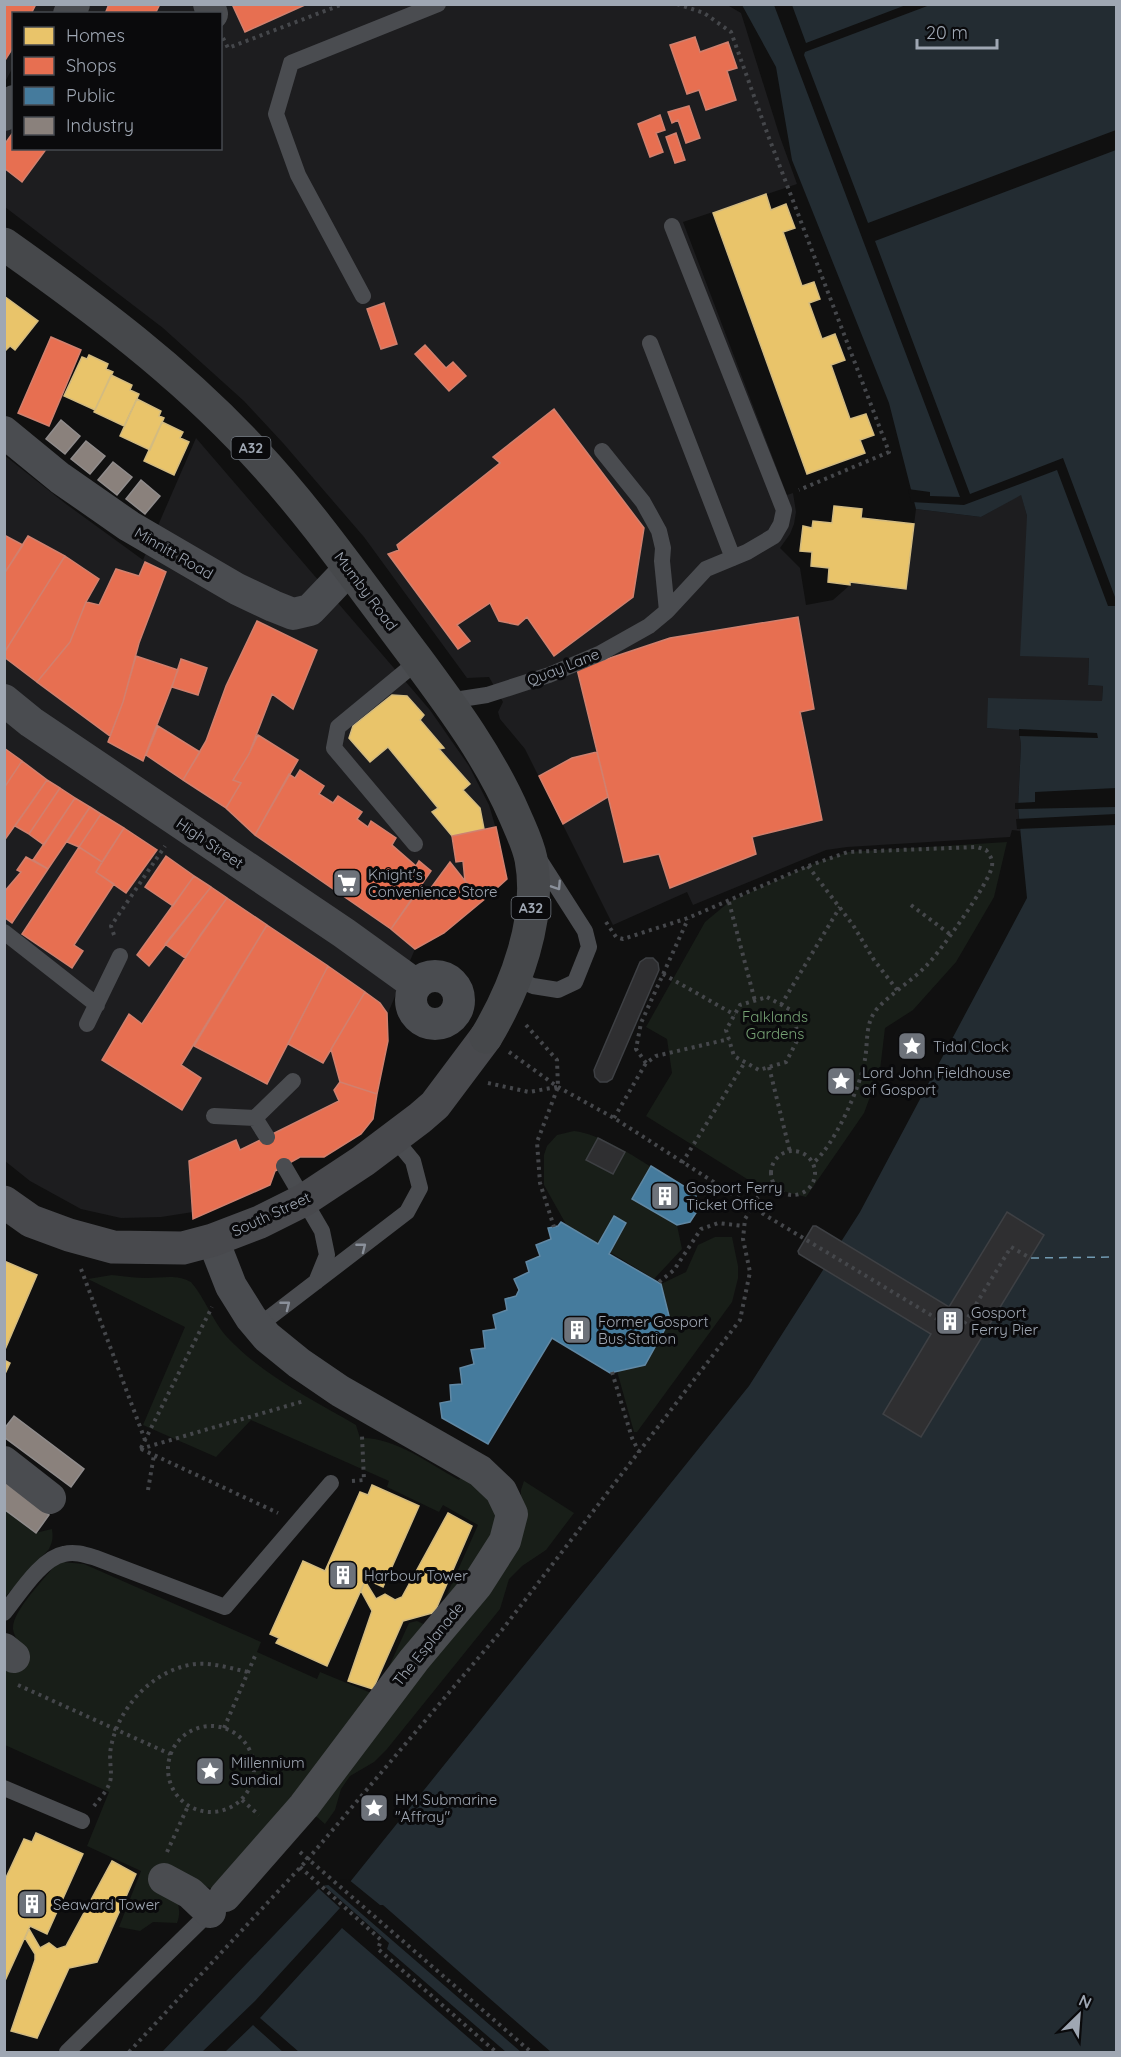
<svg xmlns="http://www.w3.org/2000/svg" width="1121" height="2057" font-family="Quicksand,sans-serif">
	<style>
		.built { fill: #1d1d1f }
		.green { fill: #181e18 }
		.water { fill: #232c32 }
		.pier { fill: #101010 }
		.homes { fill: #e9c46a; stroke: #d3bb80; stroke-width: 1.5 }
		.shops { fill: #e76f51; stroke: #d1806e; stroke-width: 1.5 }
		.public { fill: #457b9d; stroke: #6088a4; stroke-width: 1.5 }
		.industry { fill: #8a817c; stroke: #908c8c; stroke-width: 1.5 }
		.lines { fill: none; stroke-linecap: round; stroke-linejoin: round }
		.ferry { stroke: #719ab2; stroke-width: 1.5; stroke-dasharray: 8 6; stroke-linecap: butt }
		.building { fill: #2f2f31; stroke: #3e4044; stroke-width: 1.5 }
		.path { stroke: #45474b; stroke-width: 4; stroke-dasharray: 3 4.5; stroke-linecap: butt }
		.lane { stroke: #4a4c50; stroke-width: 16 }
		.street { stroke: #4a4c50; stroke-width: 32 }
		.secondary { stroke: #48494d; stroke-width: 33 }
		.primary { stroke: #46484b; stroke-width: 33 }
		.oneway { stroke: #8a909a }
		.labels { text-anchor: middle; dominant-baseline: central; stroke-width: 6; stroke-linejoin: round; paint-order: stroke }
		.shield { fill: #0a0a0c; stroke: #727881; stroke-width: 1.5 }
		.shield-label { font-size: 14px; font-weight: bold; fill: #9fa7b3 }
		.street-label { font-size: 15px; fill: #9fa7b3; stroke: #0a0a0c }
		.poi-label { font-size: 15px; fill: #9fa7b3; stroke: #0a0a0c; text-anchor: start }
		.park-label { font-size: 15px; fill: #75a073; stroke: #0a0a0c }
	</style>
	<rect width="100%" height="100%" fill="#101010"/>
	<path class="built" d="M708,4L711,6L720,5L729,6L741,13L780,137L797,184L683,222L787,495L793,493L796,512L794,524L790,534L780,548L800,568L806,605L833,600L850,585V582L906,589L916,509L981,517L1021,494L1027,516L1089,658L1088,685L1103,686L1102,701L987,728L1019,729L1021,745L1018,807L1020,831L1012,830L1010,837L847,847L826,850L693,905L687,892L613,925L525,749L500,719L498,712L503,702L489,677L467,678L364,537L283,443L244,401L163,328L5,207L4,128L13,113L14,148H220V14H14L13,67L5,82V5Z
		M196,438L430,710L469,766L489,805L499,839L507,879L444,933L415,949L388,1013V1041L377,1094L361,1134L300,1157L193,1212L161,1217L121,1218L81,1209L30,1181L5,1161L4,455L66,504L143,560Z"/>
	<path class="green" d="M1007,842L994,897L956,962L913,1010L885,1028L880,1070L864,1113L806,1197L755,1184L646,1116L672,1073L667,1039L646,1027L705,922L729,902L808,866L848,852Z
		M574,1131C600,1134 634,1156 656,1170L661,1209L677,1225L682,1249L654,1279L567,1226L544,1185V1155L547,1146L557,1135Z
		M715,1237H732L738,1266V1278L732,1302L637,1432H634L617,1371L645,1365L670,1320L661,1284L686,1272L698,1245Z
		M112,1275C124,1276 135,1278 147,1278C162,1278 177,1274 191,1282C205,1298 212,1320 226,1336C262,1375 311,1399 356,1425L360,1438C395,1437 428,1463 459,1480L462,1474L521,1514V1490L524,1481L574,1513L546,1550L522,1566L509,1579L500,1609L387,1749L374,1762L350,1776L341,1789L335,1810L325,1824L302,1804L219,1892L161,1867C169,1884 185,1904 177,1923L153,1922L140,1931L119,1927L141,1871L87,1846L109,1792L5,1745V1672L24,1651C20,1644 14,1637 13,1629C12,1611 44,1580 55,1565L62,1562L84,1564L261,1642L257,1652L317,1679L320,1672L376,1695L409,1623L417,1621L432,1628L478,1525L443,1505L439,1512L387,1487L389,1481L251,1420L216,1457L143,1425L185,1327L88,1279Z
		M5,1509L35,1533L52,1529C53,1537 53,1541 49,1549L5,1597Z"/>
	<path class="water" d="M742,5H1116V2052H162L321,1886L350,1882L749,1386L860,1212L1027,898L1018,807L1021,745L1019,730L987,728L988,698L1102,701L1103,686L1088,685L1089,658L1020,656L1027,516L1021,495L981,517L916,509L889,403L792,160L776,67Z"/>
	<path class="pier" d="M774,5H792L806,43L906,5H930L805,52L804,55L868,223L1116,130V150L875,241L970,494L1063,458L1115,597H1116V606H1108L1057,470L964,505L911,502L908,489L930,492V496L960,497Z
		M1019,729L1097,733L1098,738L1019,736Z
		M1116,788V807L1015,809V803L1035,802V792Z
		M1116,814V825L1017,829L1016,819Z
		M348,1879L380,1905H383L551,2052H521L325,1882Z
		M321,1883L389,1943L387,1949L506,2052H485L342,1928L260,2018L299,2052H283L253,2025L225,2052H202L255,2001L340,1908L316,1886Z"/>
	<path class="homes" d="M766,194L771,210L786,204L795,228L783,232L802,286L814,282L820,299L809,303L822,339L835,334L845,360L831,365L850,419L866,414L874,435L860,440L865,453L807,474L713,213Z
		M4,296L38,321L15,350L10,346L4,352Z
		M89,355L108,364L106,369L113,372L95,410L64,396L82,357L87,359Z
		M111,375L132,385L130,390L139,394L124,426L94,412Z
		M137,399L161,411L159,416L164,418L150,450L120,436Z
		M162,422L183,432L180,438L189,442L174,475L144,461Z
		M834,506L862,509L861,518L914,524L906,589L850,582V585L828,582L829,568L811,566L812,552L800,551L803,526L812,528L813,521L832,523Z
		M392,695L407,696L424,715L420,720L444,748L439,749L470,784L463,790L480,808L484,829L452,836L432,812L438,808L388,747L370,762L349,738L353,726Z
		M4,1261L37,1275L4,1352Z
		M4,1360L10,1363L4,1376Z
		M372,1485L419,1506L383,1587L366,1579L327,1666L276,1643L279,1638L270,1634L303,1561L325,1571L360,1492L368,1495Z
		M448,1513L472,1526L436,1609L432,1613L403,1621L373,1689L348,1681L372,1611L361,1591L365,1581L376,1599L385,1594L395,1600L402,1597Z
		M36,1833L83,1854L47,1934L30,1926L4,1983V1882L24,1839L32,1842Z
		M112,1861L136,1874L97,1962L69,1968L37,2038L11,2031L35,1960V1954L25,1938L29,1929L40,1948L49,1943L57,1949L66,1946Z"/>
	<path class="shops" d="M4,4H36L31,14H14V46L4,62Z
		M109,4H160L155,14H105Z
		M232,4H307L245,32Z
		M695,37L700,52L728,42L737,68L727,71L736,100L706,110L699,90L687,94L670,45Z
		M689,106L700,138L686,143L678,120L672,123L668,112Z
		M660,115L665,130L656,133L663,152L650,157L638,124Z
		M14,131V148H47L22,182L4,168V145Z
		M676,133L685,160L675,163L666,137Z
		M384,303L397,344L381,349L367,309Z
		M51,337L81,350L49,426L18,413Z
		M425,345L446,368L453,362L466,376L449,391L415,354Z
		M554,409L644,528L633,597L554,656L527,617L518,625L499,621L490,603L457,625L470,641L458,649L388,554L399,550L397,545L500,463L493,457Z
		M4,535L23,545L4,574Z
		M28,536L65,556L4,653V574Z
		M65,556L99,579L86,602L70,642L37,682L4,657V653Z
		M145,562L166,572L139,643L123,702L110,736L37,682L70,642L86,602L99,605L116,569L139,576Z
		M798,617L814,709L800,712L822,820L752,837L756,854L670,888L659,854L624,862L577,669L670,638Z
		M257,621L317,650L293,709L272,694L249,754L233,780L241,783L226,808L183,780L206,741L226,686Z
		M136,656L178,670L143,761L108,742L123,702Z
		M181,659L207,668L198,695L172,687Z
		M158,726L200,752L183,780L146,755Z
		M258,735L298,760L255,835L226,808L241,783L233,780L249,754Z
		M4,748L22,761L4,788Z
		M597,752L608,797L563,824L539,776L572,758Z
		M22,761L47,780L4,841V788Z
		M300,770L324,786L319,794L333,803L338,796L362,812L357,819L368,827L371,821L396,838L392,845L416,866L419,861L431,871L391,929L255,835L289,774L295,778Z
		M47,780L60,788L29,834L15,826Z
		M60,788L75,798L44,845L29,834Z
		M75,798L90,807L48,869L33,860Z
		M90,807L101,814L79,847L67,842Z
		M101,814L124,828L102,862L79,847Z
		M496,827L507,879L486,898L465,881L463,861L456,862L452,836Z
		M124,828L157,850L126,893L96,872Z
		M79,847L102,862L96,872L114,884L74,945L83,951L72,968L22,934Z
		M166,856L194,876L173,906L145,887Z
		M26,857L48,869L12,923L4,917V892L21,872L17,870Z
		M450,862L465,881L486,898L444,933L415,949L391,929L421,887L428,892Z
		M194,876L211,887L149,966L137,955Z
		M211,887L227,898L185,958L165,944Z
		M227,898L267,925L181,1065L201,1078L182,1110L102,1060L129,1014L142,1024L201,934Z
		M267,925L328,966L267,1084L194,1046Z
		M328,966L365,992L323,1063L288,1044Z
		M365,992L380,1003L387,1013L388,1041L377,1094L340,1082L331,1049Z
		M340,1082L377,1094L373,1119L361,1134L324,1157H300L275,1171L270,1185L193,1219L189,1161L236,1140L240,1150L339,1101L334,1090Z"/>
	<path class="public" d="M651,1166L695,1193L699,1208L690,1222L677,1225L632,1199Z
		M614,1216L626,1223L609,1254L661,1284L670,1320L645,1365L610,1373L552,1338L488,1444L442,1418L440,1403L451,1401L450,1385L462,1384L460,1368L474,1364L471,1350L485,1348L483,1331L496,1329L493,1315L507,1310L505,1299L516,1296L519,1290L514,1279L529,1272L526,1262L540,1256L536,1245L551,1239L548,1228L558,1226L561,1222L598,1244Z"/>
	<path class="industry" d="M61,420L80,436L65,454L46,439Z
		M86,441L105,456L90,474L71,459Z
		M113,462L132,477L117,495L98,480Z
		M141,480L160,496L145,514L126,499Z
		M14,1416L84,1469L71,1487L4,1437V1429Z
		M4,1481L49,1515L36,1533L4,1509Z"/>
	<g class="lines">
		<path class="ferry" d="M1031,1258L1116,1257"/>
	</g>
	<path class="building" d="M646,958H653L658,963L659,970L612,1079L607,1082H600L595,1077L594,1070L640,962Z
		M598,1138L625,1152L613,1174L586,1160Z
		M1007,1212L1044,1235L921,1437L883,1414L931,1334L814,1263L799,1254L798,1251L813,1226H816L949,1307Z"/>
	<g class="lines">
		<path class="path" d="M677,4L704,13L731,32L769,138L889,452L799,490
			M223,38L228,48L343,4
			M808,866L853,925L874,960L898,991
			M729,902L755,1001
			M911,905L951,935
			M606,922L616,937L623,939L688,918L808,866L848,852L977,847L986,850C990,855 993,860 992,866C990,882 940,952 927,965C912,981 891,993 876,1010C865,1024 868,1043 865,1059C861,1086 834,1146 813,1163
			M114,935L111,926L165,846
			M663,974L735,1015
			M767,997L791,1010L799,1037L786,1062L759,1070L734,1056L726,1030L740,1005Z
			M781,1005L840,907
			M526,1025L557,1060L558,1087L537,1142L540,1183L554,1227
			M509,1052L558,1087L614,1118L765,1215L959,1332L1011,1247L1030,1258
			M646,1063L636,1049L641,1023L688,919
			M769,1067L790,1152
			M488,1083L529,1092L557,1087
			M614,1118L646,1063L656,1056L729,1039
			M771 1173a22 22 0 1 1 44 0a22 22 0 1 1-44 0Z
			M682,1163L745,1062
			M81,1269L145,1440
			M659,1282L674,1270L701,1229L718,1223L744,1226
			M612,1372L632,1438L639,1452
			M141,1448L212,1307
			M140,1449L304,1401
			M141,1449L278,1513
			M352,1481L364,1480L362,1436
			M148,1490L154,1455
			M18,1685L170,1754
			M168 1769a43 43 0 1 1 86 0a43 43 0 1 1-86 0Z
			M224,1728L255,1656
			M242,1800L259,1815
			M94,1806C101,1797 111,1787 111,1775C111,1766 109,1757 111,1747C118,1709 150,1673 189,1665C209,1661 229,1668 248,1672
			M167,1852L188,1806
			M300,1852L531,2052
			M300,1867L381,1940L378,1949L496,2052
			M129,2052L308,1859L502,1630L740,1320L750,1272L743,1239L745,1219L758,1197L775,1184"/>
		<path class="lane" d="M363,296L298,175L276,114L291,63L438,4
			M650,343L733,558
			M602,451L643,502L659,531L663,548L662,561L667,611
			M448,701L487,695L549,675L601,653L649,626L667,611L706,569L747,552L774,536L781,524L784,510L672,226
			M415,844L334,748L338,727L418,661
			M4,932L97,1005
			M515,978L533,986L558,990L575,982L589,947L585,931L537,856
			M87,1024L120,956
			M214,1116L255,1118L293,1081
			M255,1118L267,1137
			M284,1166L322,1231L327,1255L316,1282
			M257,1327L407,1212L420,1188L413,1161L394,1138
			M4,1613C18,1596 41,1558 64,1554C75,1551 86,1555 96,1558L225,1607L331,1483
			M4,1788L82,1821
			M67,2052L214,1908"/>
		<path class="street" d="M209,4L212,14
			M69,14L74,4
			M4,115L14,101
			M4,432L60,478L129,526L237,589L273,606L293,614L310,610L349,569
			M4,700L31,722L344,933L416,985
			M411 1000a24 24 0 1 1 48 0a24 24 0 1 1-48 0Z
			M213,1240L231,1286L251,1318L267,1337L299,1363L340,1391L480,1471L501,1491L512,1514L505,1541L477,1585L414,1660L304,1806L225,1896
			M4,1462L50,1498
			M4,1649L14,1657
			M164,1879L190,1893L210,1912"/>
		<path class="secondary" d="M4,1202L31,1221L69,1235L113,1247L183,1248L213,1240L260,1222L304,1200L363,1161L420,1118L435,1105L486,1037"/>
		<path class="primary" d="M4,244C93,307 179,371 253,451C313,515 363,588 416,658C453,708 490,758 515,816C521,830 528,844 531,859C542,918 516,987 486,1037"/>
	</g>
	<defs><path id="oneway-chevron" d="M-2-3.5L2.5 0L-2 3.5" fill="none" stroke-width="1.6" stroke-linecap="round" stroke-linejoin="round" transform="scale(1.5)"/></defs>
	<g class="oneway">
		<use href="#oneway-chevron" transform="translate(557 886) rotate(57)"/>
		<use href="#oneway-chevron" transform="translate(362 1247) rotate(-38)"/>
		<use href="#oneway-chevron" transform="translate(286 1305) rotate(-38)"/>
	</g>
	<defs>
		<g id="supermarket-square" transform="scale(1.5)"><rect x="-9" y="-9" width="18" height="18" rx="4" fill="#6d727a" stroke="#0a0a0c"/><path d="M-6-5.5h2.5l.6 2H6L4.5 2H-2.5L-4.4-4H-6ZM-1.5 3.2a1.3 1.3 0 1 0 .1 0ZM3 3.2a1.3 1.3 0 1 0 .1 0Z" fill="#fff"/></g>
		<g id="sight-square" transform="scale(1.5)"><rect x="-9" y="-9" width="18" height="18" rx="4" fill="#6d727a" stroke="#0a0a0c"/><path d="M0-6L1.8-2.2L6-1.7L2.9 1.2L3.7 5.4L0 3.3L-3.7 5.4L-2.9 1.2L-6-1.7L-1.8-2.2Z" fill="#fff"/></g>
		<g id="building-square" transform="scale(1.5)"><rect x="-9" y="-9" width="18" height="18" rx="4" fill="#6d727a" stroke="#0a0a0c"/><path d="M-4-6H4V6H1V3H-1V6H-4ZM-2.5-4.3h1.7v1.8h-1.7ZM.8-4.3h1.7v1.8H.8ZM-2.5-1h1.7V.8h-1.7ZM.8-1h1.7V.8H.8Z" fill="#fff"/></g>
	</defs>
	<g fill-rule="evenodd">
		<use href="#supermarket-square" x="347" y="883"/>
		<use href="#sight-square" x="912" y="1046"/>
		<use href="#sight-square" x="841" y="1081"/>
		<use href="#building-square" x="665" y="1196"/>
		<use href="#building-square" x="950" y="1321"/>
		<use href="#building-square" x="577" y="1330"/>
		<use href="#building-square" x="343" y="1575"/>
		<use href="#sight-square" x="210" y="1771"/>
		<use href="#sight-square" x="374" y="1808"/>
		<use href="#building-square" x="32" y="1904"/>
	</g>
	<g class="labels">
		<g class="shield">
			<rect x="231.5" y="437" width="39" height="22" rx="4.5"/>
			<rect x="511.5" y="897" width="39" height="22" rx="4.5"/>
		</g>
		<g class="shield-label">
			<text x="251" y="448">A32</text>
			<text x="531" y="908">A32</text>
		</g>
		<g class="street-label">
			<text transform="translate(174 553) rotate(30)">Minnitt Road</text>
			<text transform="translate(366 591) rotate(53)">Mumby Road</text>
			<text transform="translate(563 667) rotate(-22)">Quay Lane</text>
			<text transform="translate(210 843) rotate(34)">High Street</text>
			<text transform="translate(271 1214) rotate(-25)">South Street</text>
			<text transform="translate(428 1644) rotate(-51)">The Esplanade</text>
		</g>
		<g class="poi-label">
			<text x="368" y="874">Knight's<tspan x="368" dy="17">Convenience Store</tspan></text>
			<text x="933" y="1046">Tidal Clock</text>
			<text x="862" y="1072">Lord John Fieldhouse<tspan x="862" dy="17">of Gosport</tspan></text>
			<text x="686" y="1187">Gosport Ferry<tspan x="686" dy="17">Ticket Office</tspan></text>
			<text x="971" y="1312">Gosport<tspan x="971" dy="17">Ferry Pier</tspan></text>
			<text x="598" y="1321">Former Gosport<tspan x="598" dy="17">Bus Station</tspan></text>
			<text x="364" y="1575">Harbour Tower</text>
			<text x="231" y="1762">Millennium<tspan x="231" dy="17">Sundial</tspan></text>
			<text x="395" y="1799">HM Submarine<tspan x="395" dy="17">"Affray"</tspan></text>
			<text x="53" y="1904">Seaward Tower</text>
		</g>
		<g class="park-label">
			<text x="775" y="1016">Falklands<tspan x="775" dy="17">Gardens</tspan></text>
		</g>
	</g>
	<rect width="1121" height="2057" fill="none" stroke="#9fa7b3" stroke-width="12"/>
	<rect x="12" y="12" width="210" height="138" fill="#0a0a0c" stroke="#46494f" stroke-width="1.5"/>
	<rect x="24" y="27" width="30" height="18" fill="#e9c46a" stroke="#46494f" stroke-width="1.5"/>
	<text x="66" y="42" font-size="18" fill="#9fa7b3">Homes</text>
	<rect x="24" y="57" width="30" height="18" fill="#e76f51" stroke="#46494f" stroke-width="1.5"/>
	<text x="66" y="72" font-size="18" fill="#9fa7b3">Shops</text>
	<rect x="24" y="87" width="30" height="18" fill="#457b9d" stroke="#46494f" stroke-width="1.5"/>
	<text x="66" y="102" font-size="18" fill="#9fa7b3">Public</text>
	<rect x="24" y="117" width="30" height="18" fill="#8a817c" stroke="#46494f" stroke-width="1.5"/>
	<text x="66" y="132" font-size="18" fill="#9fa7b3">Industry</text>
	<g transform="translate(1079 2015) rotate(25)" stroke="#0a0a0c" stroke-width="4.5" paint-order="stroke">
	<path d="M0-4.5L10 22L0 15L-10 22Z" fill="#9fa7b3"/>
	<text y="-9" font-size="16" font-weight="bold" text-anchor="middle" fill="#9fa7b3">N</text>
	</g>
	<path d="M917 39v9h80v-9" fill="none" stroke="#9fa7b3" stroke-width="3"/>
	<text x="926" y="39" font-size="18" fill="#9fa7b3" stroke="#0a0a0c" stroke-width="4.5" paint-order="stroke">20 m</text>
</svg>
